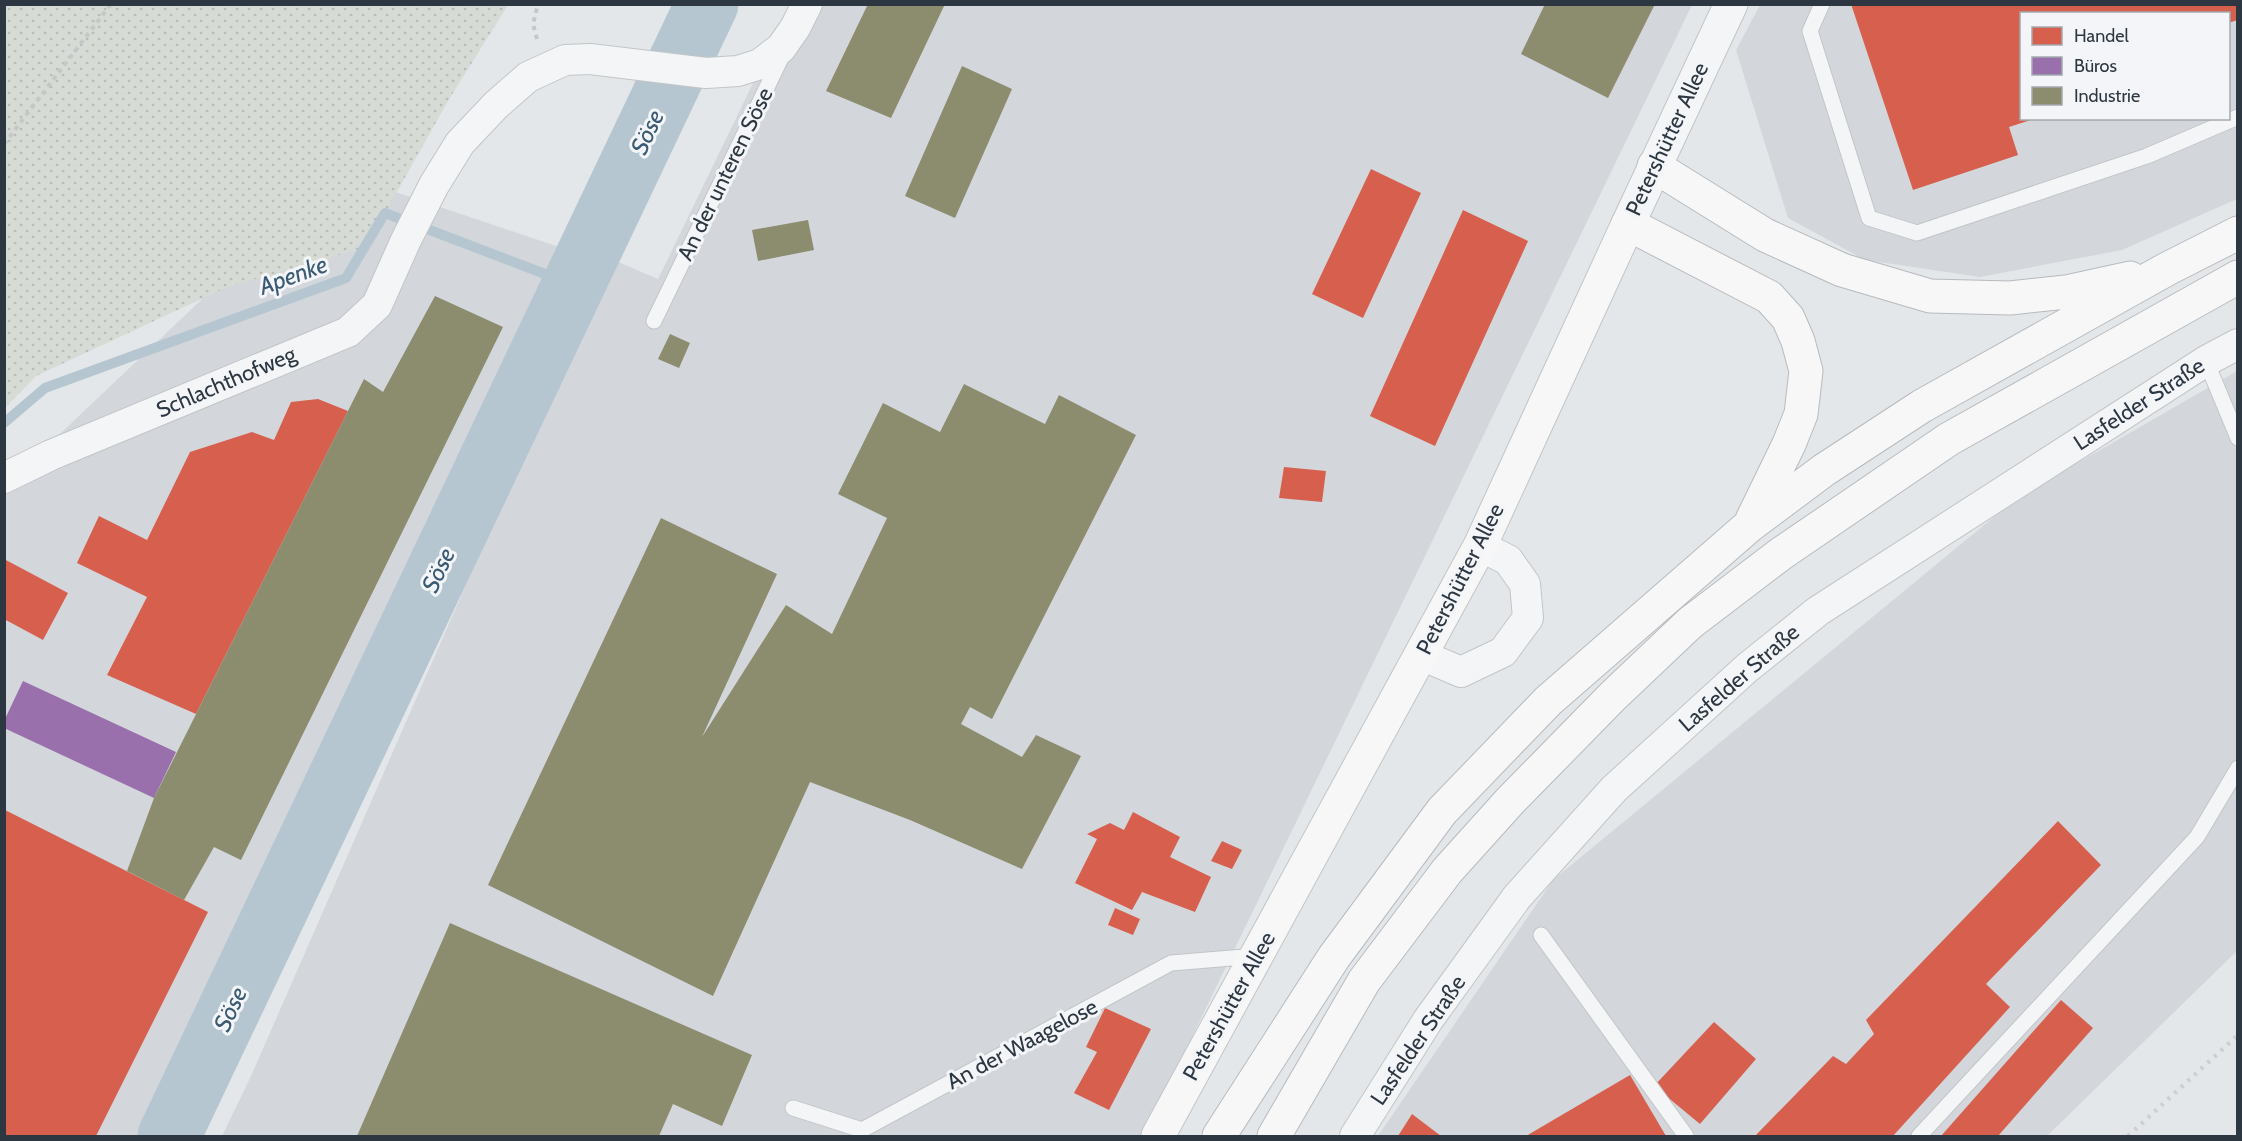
<svg xmlns="http://www.w3.org/2000/svg" width="2242" height="1141" font-family="Cabin,sans-serif">
	<style>
		.built { fill: #d3d7dc; fill-rule: evenodd }
		.grass { fill: url(#grass-dots) }
		.shops { fill: #d6604d }
		.offices { fill: #9970ab }
		.industry { fill: #8c8c6e }
		.lines { fill: none; stroke-linecap: round; stroke-linejoin: round }
		.stream { stroke: #b6c6d1; stroke-width: 10 }
		.river { stroke: #b6c6d1; stroke-width: 63 }
		.service-casing { stroke: #c2c5c7; stroke-width: 17 }
		.minor-casing { stroke: #c2c5c7; stroke-width: 32 }
		.tertiary-casing { stroke: #c2c5c7; stroke-width: 35 }
		.secondary-casing { stroke: #c2c5c7; stroke-width: 35 }
		.trunk-casing { stroke: #b7babe; stroke-width: 35 }
		.path { stroke: #c5c7c9; stroke-width: 4; stroke-dasharray: 4.5 4.5; stroke-linecap: butt }
		.service { stroke: #f4f5f6; stroke-width: 15 }
		.minor { stroke: #f4f5f6; stroke-width: 30 }
		.tertiary { stroke: #f4f5f6; stroke-width: 33 }
		.secondary { stroke: #f7f7f8; stroke-width: 33 }
		.trunk { stroke: #f7f7f8; stroke-width: 33 }
		.rail { stroke: #cdcfd1; stroke-width: 4.5; stroke-dasharray: 3 6; stroke-linecap: butt }
		.labels { text-anchor: middle; dominant-baseline: central; stroke-width: 6; stroke-linejoin: round; paint-order: stroke }
		.street-label { font-size: 22px; fill: #2c3741; stroke: #f3f5f8 }
		.water-label { font-size: 24px; font-style: italic; fill: #395a72; stroke: #f3f5f8 }
	</style>
	<defs>
		<pattern id="grass-dots" width="8" height="8" patternUnits="userSpaceOnUse" patternTransform="scale(1.5)"><rect width="8" height="8" fill="#d6dcd5"/><path d="M2 2h.1M6 6h.1" fill="none" stroke="#b8bdb8" stroke-width="1.8" stroke-linecap="round"/></pattern>
	</defs>
	<rect width="100%" height="100%" fill="#e4e7e9"/>
	<path class="built" d="M791,5H1692L1144,1136H222L251,1076L609,258L658,279Z
		M1760,5H2237V199L2122,250L1980,277L1865,260L1788,218L1736,50ZM2022,14H2228V118H2022Z
		M336,172L568,250L147,1136H5V486Z
		M2237,371V951L2047,1136H1378L1553,880L2017,498Z"/>
	<path class="grass" d="M5,4H508V5L448,101L366,247L227,287L36,376L5,408Z"/>
	<path class="shops" d="M1851,4H2238V20L2228,23V14H2022V118L2034,119L2009,127L2018,155L1913,190Z
		M1371,169L1421,193L1363,318L1312,294Z
		M1463,210L1528,241L1435,446L1370,416Z
		M318,399L348,411L196,714L107,675L147,597L77,563L99,516L147,540L190,452L252,432L274,440L291,402Z
		M1284,467L1326,471L1322,502L1279,498Z
		M4,559L68,593L43,640L4,619Z
		M5,810L208,912L96,1136H5Z
		M1133,812L1180,837L1170,857L1211,877L1195,912L1142,892L1132,910L1075,883L1097,839L1087,834L1110,823L1124,830Z
		M2058,821L2101,865L1986,984L2010,1007L1893,1136H1755L1833,1056L1846,1064L1874,1034L1866,1020Z
		M1222,841L1242,850L1232,869L1211,861Z
		M1115,908L1140,919L1133,935L1108,925Z
		M2061,1000L2093,1028L1998,1136H1941Z
		M1105,1008L1151,1029L1109,1110L1074,1093L1097,1052L1086,1047Z
		M1714,1022L1756,1059L1700,1124L1654,1086Z
		M1630,1075L1666,1136H1526Z
		M1412,1114L1441,1136H1398Z"/>
	<path class="offices" d="M23,681L176,752L154,798L4,728V721Z"/>
	<path class="industry" d="M868,4H945L891,118L826,91Z
		M1545,4H1655L1608,98L1521,54Z
		M962,66L1012,89L955,218L905,196Z
		M808,220L814,250L758,261L752,230Z
		M435,296L503,327L241,860L214,847L184,900L127,871L154,798L364,379L383,392Z
		M670,334L690,343L679,368L658,359Z
		M964,384L1045,424L1059,395L1136,435L992,719L970,707L961,724L1022,757L1036,735L1081,756L1022,869L910,820L810,782L713,996L488,885L661,518L777,574L702,737L786,605L832,634L887,518L838,494L883,403L940,432Z
		M450,923L752,1055L722,1126L673,1104L659,1136H357Z"/>
	<g class="lines">
		<path class="stream" d="M4,423L45,388L346,278L385,213L574,285"/>
		<path class="river" d="M169,1136L707,4"/>
		<g class="service-casing">
			<path id="service" d="M1822,4L1810,31L1869,218L1917,233L2147,156L2238,117
				M654,321L782,56
				M2206,361L2238,438
				M1541,935L1686,1136
				M793,1108L862,1130L1171,963L1256,956
				M1919,1136L2197,837L2238,768"/>
		</g>
		<g class="minor-casing">
			<path id="minor" d="M4,478L51,455L348,332L377,305L406,240L434,185L460,143L496,105L528,77L565,60L590,59L706,73L738,71L760,64L781,48L795,28L807,4
				M1421,655L1461,672L1503,652L1528,618L1525,584L1508,560L1480,546
				M1355,1136L1428,1020L1517,897L1614,789L1747,668L1818,611L2206,361L2238,344"/>
		</g>
		<g class="tertiary-casing">
			<path id="tertiary" d="M1628,224L1731,4"/>
		</g>
		<g class="secondary-casing">
			<path id="secondary" d="M1158,1136L1480,546L1628,224"/>
		</g>
		<g class="trunk-casing">
			<path id="trunk" d="M1654,166L1765,235L1842,270L1930,296L2010,298L2066,292L2130,278
				M1628,224L1769,297L1788,318L1798,341L1806,371L1801,414L1789,444L1752,520
				M1219,1136L1334,957L1442,811L1548,701L1749,526L1824,470L1922,406L2167,269L2238,233
				M1274,1136L1364,981L1447,871L1510,801L1613,696L1690,623L1782,553L1949,439L2238,277"/>
		</g>
		<path class="path" d="M537,39L533,24L538,4
			M4,144L111,4"/>
		<use href="#service" class="service"/>
		<use href="#minor" class="minor"/>
		<use href="#tertiary" class="tertiary"/>
		<use href="#secondary" class="secondary"/>
		<use href="#trunk" class="trunk"/>
		<path class="rail" d="M2128,1136L2238,1035"/>
	</g>
	<g class="labels">
		<g class="street-label">
			<text transform="translate(1667 139) rotate(-65)">Petershütter Allee</text>
			<text transform="translate(725 174) rotate(-64)">An der unteren Söse</text>
			<text transform="translate(226 382) rotate(-23)">Schlachthofweg</text>
			<text transform="translate(2139 404) rotate(-33)">Lasfelder Straße</text>
			<text transform="translate(1460 579) rotate(-63)">Petershütter Allee</text>
			<text transform="translate(1739 678) rotate(-41)">Lasfelder Straße</text>
			<text transform="translate(1229 1006) rotate(-61)">Petershütter Allee</text>
			<text transform="translate(1418 1040) rotate(-56)">Lasfelder Straße</text>
			<text transform="translate(1022 1044) rotate(-28)">An der Waagelose</text>
		</g>
		<g class="water-label">
			<text transform="translate(647 132) rotate(-65)">Söse</text>
			<text transform="translate(293 275) rotate(-20)">Apenke</text>
			<text transform="translate(438 570) rotate(-65)">Söse</text>
			<text transform="translate(230 1009) rotate(-65)">Söse</text>
		</g>
	</g>
	<rect width="2242" height="1141" fill="none" stroke="#2c3741" stroke-width="12"/>
	<rect x="2020" y="12" width="210" height="108" fill="#f3f5f8" stroke="#a3a9af" stroke-width="1.5"/>
	<rect x="2032" y="27" width="30" height="18" fill="#d6604d" stroke="#a3a9af" stroke-width="1.5"/>
	<text x="2074" y="42" font-size="18" fill="#2c3741">Handel</text>
	<rect x="2032" y="57" width="30" height="18" fill="#9970ab" stroke="#a3a9af" stroke-width="1.5"/>
	<text x="2074" y="72" font-size="18" fill="#2c3741">Büros</text>
	<rect x="2032" y="87" width="30" height="18" fill="#8c8c6e" stroke="#a3a9af" stroke-width="1.5"/>
	<text x="2074" y="102" font-size="18" fill="#2c3741">Industrie</text>
</svg>
